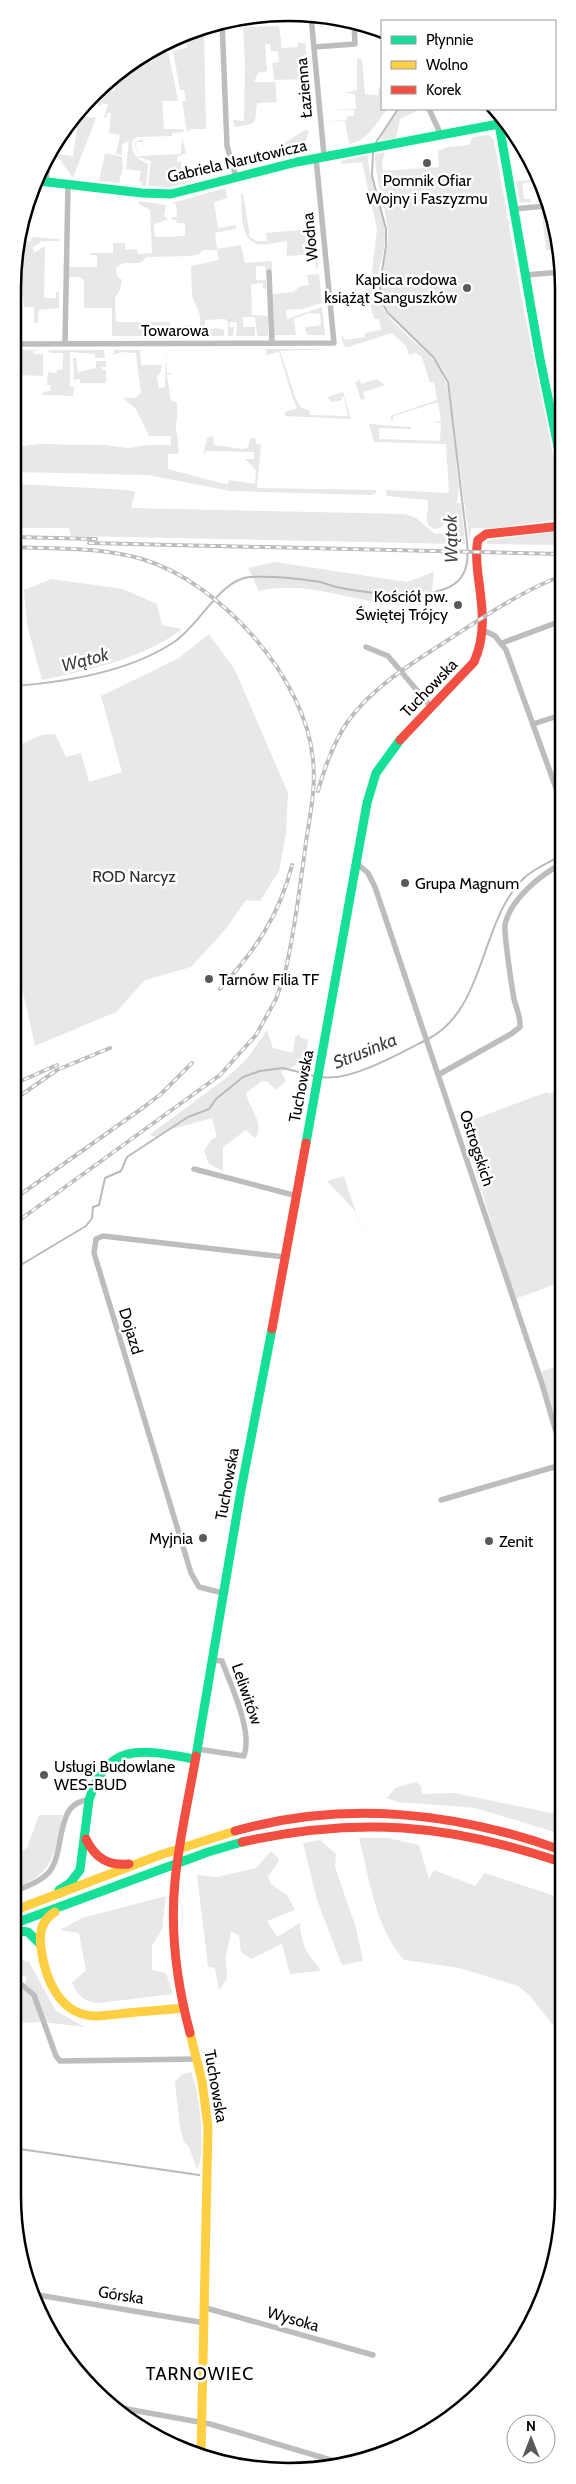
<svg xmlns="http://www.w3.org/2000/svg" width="576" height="2484" font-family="Cabin,sans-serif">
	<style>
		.green { fill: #e8e8e8 }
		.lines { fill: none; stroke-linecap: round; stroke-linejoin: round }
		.stream { stroke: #bababa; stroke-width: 2 }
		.street { stroke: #bdbdbd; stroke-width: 5.5 }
		.fast { stroke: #16e098; stroke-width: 9 }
		.slow { stroke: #ffcf43; stroke-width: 9 }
		.jam { stroke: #f24e42; stroke-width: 9 }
		.rail-casing { stroke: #bdbdbd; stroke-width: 4 }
		.rail { stroke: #fff; stroke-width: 2; stroke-dasharray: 5.5; stroke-linecap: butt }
		.poi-dot { fill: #595959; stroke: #fff; stroke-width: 2 }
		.labels { text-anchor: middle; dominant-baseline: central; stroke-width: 5; stroke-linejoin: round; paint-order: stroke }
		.street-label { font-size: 16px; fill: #000; stroke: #fff }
		.poi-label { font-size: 16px; fill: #000; stroke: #fff; text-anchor: start }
		.park-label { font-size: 16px; fill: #2d2d2d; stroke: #fff }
		.water-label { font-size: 18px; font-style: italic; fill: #3e3e3e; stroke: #fff }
		.neighbourhood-label { font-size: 18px; letter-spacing: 1px; fill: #000; stroke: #fff }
		.rim { fill: none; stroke: #000; stroke-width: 2.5 }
	</style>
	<rect width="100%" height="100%" fill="#fff"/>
	<path class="green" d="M279,26L282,48L298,47V43H304L305,41L309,79L274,80L272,63L279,62L278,51H271L270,44H265L267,71L258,73L254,82H275L277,102L257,103L255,121L251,124L235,127L233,120L244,121L245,64L243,27Z
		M204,28L206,129H190V131H187L182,101H186L184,90H180L173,51L187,48L186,37Z
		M165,51L169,55L178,101H162L164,129H183L184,132L172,133V136L137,137L132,141C132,155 136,158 148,164L146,186H141L142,182H139L141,171L126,169L129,141L122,144V155L116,154L120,135L109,133L111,113H108L106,118L104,117L108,105L102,103L101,106L91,102L102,94L108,83L110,90L115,91V82H120L121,69L133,63L153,61V55Z
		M357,59H362L365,94L378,95L379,87H382V109H387C377,122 369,140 349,144L345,121H327L347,120V116H354V110H326L356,109L355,94L345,93L357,90Z
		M400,109H421L400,119L396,138L380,141L387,125Z
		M79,116L96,118L73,178L56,154L73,156Z
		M305,130L309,131L304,146L283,152L280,146Z
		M489,135L494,140L522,300L561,495V519L496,528H471L470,544L447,377C432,346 399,331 384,304C373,284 388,258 388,237C388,211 376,185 375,157V154L385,152L382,162L383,171L439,167L438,151L448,147L469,145L473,137Z
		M182,138L186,153L177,157V162H181L182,180H192L191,182L169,187L148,186L151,161L138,157L134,142L143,139V142H135L138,156L181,154Z
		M105,153L122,157L123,167L119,183L99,181Z
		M368,155C368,183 385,208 385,237C385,258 371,283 381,304C390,325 423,346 438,365C455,389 454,454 459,485L457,503H461L465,544H459L458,537L453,535L452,544L413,543L71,536L69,528H15V505H21V490L15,489V484L128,490L135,492L131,508L405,514L416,518L435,534L455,532L451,513L441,528L434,529L429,526C423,517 431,508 427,500L387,496L386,490L449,493L446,444L374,442L369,424L411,427V429L379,428V439L440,441L441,423H433L441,421L438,402L394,416L392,421L390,416L437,400L434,382L430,383L422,357L416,353L409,355L406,346L392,333L348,347L344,346L341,334L345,340L365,337V333L381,330L379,319H374L366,289H370L377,229L362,162L342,164L341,161Z
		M536,169L545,202H536L539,195L537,182L522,183L524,199H531V202L520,203L516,181L537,180Z
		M225,188L227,198L214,202L218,228L237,225L235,229L215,233L217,249L241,245L245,263L270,261L272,263V270H266V276L265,266H256V280H266V289H263V283L251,284L252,315L268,316V336H257L255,317H243V327H255V336H236L237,322H230L229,327H234L233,336H228V322L225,319L205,320V330L217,328L224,330V336H200V315L192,296L191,266L219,260L217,250H203L199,254L191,256L147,257L140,263H124L116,267L117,276L122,280L120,290L115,298L116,322H170V326L193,325L194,336H112V308H84V280L79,277H69V267H97V255H90V253H113V243H125V250L137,249L138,254L152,253L150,210L139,204V201L166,205L164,217H167V220L154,224L155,237L185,236V223H177L176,220H172V217H177L176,204L172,203Z
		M243,193L250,237L257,241H267L266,233L311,229L310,217L313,216L316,242L302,244V247H316L318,269H316L314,254L287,256V241C278,242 263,246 257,244C239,239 242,208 241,194Z
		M549,211L550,226L553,227L560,250H546L542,212Z
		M32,237L59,239V241H42L33,247L34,253L45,246L44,298H56V292H59V308L39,310L38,323H34V307H24L23,296L15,291V252L19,241H31Z
		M319,274L322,303L299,310L302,306L299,309L286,310L287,319L322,307L325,335H307L305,327L321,325L320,314L309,313L294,319L296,335H274L273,294L293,292L301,286L309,285L307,275Z
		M266,349H329L280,351L296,399L301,408L309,410L310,415L348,416L344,397H341L342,400L332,402L327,397L343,392L351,419L285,416V412L297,408L293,399L279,352L266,355Z
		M15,350H43L33,351V354H43V376L21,375L20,384L15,383Z
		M48,350H104L105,358H95V354L70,352V387H74L73,396L42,395V392L50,391L51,385H47L48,372L56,373L57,370L63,369V353H50Z
		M114,350H140L141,365H162L161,371L157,377L159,388L165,387L166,350L167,373H174L167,375L171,401L177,402C178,411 177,418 176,426C176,436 180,445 178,454H168V469L221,483L228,484L229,480L255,484L256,470L245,459H254V452L205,451V457L204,451L207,438L213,436L214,445L243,449L248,447L250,439L255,437L256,444H261L257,488L376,490V493L371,495L230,491L148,475L15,472V447L39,444L105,445L128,448L149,445H171V436H149L136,409L123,398H135L141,393L136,353L121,352L113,355Z
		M73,358H76L78,372L96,368V361H106V367H102V370H106V383H80V379H75L74,382Z
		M377,379L385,385L363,392L365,399L361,400L355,382L360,380L361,384Z
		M561,531V545L487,544V540Z
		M275,562L407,582L434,572L431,601C420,602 407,606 396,605C350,601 306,580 259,591L248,568Z
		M51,579L123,589L157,604L162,625L182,629C141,660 91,669 42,680L27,625L24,590Z
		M209,634L235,670L288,793L286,833L279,871L260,901L246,900L225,930L191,967L145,980L116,1012L35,1046L14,951V863L23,860L14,835V747L42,735L55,734L66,757L81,753L89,782L122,772L101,696L179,658Z
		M267,1030L273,1048L293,1053L295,1038L298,1034L301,1038L308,1040C306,1064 303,1062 281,1072L286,1081L276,1090L268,1082L262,1081L246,1093C249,1109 266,1124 255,1138L246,1130L223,1147V1171L209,1164L204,1151L211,1140L217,1137L212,1118L172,1129L157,1137L149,1135L225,1079L246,1060Z
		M561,1089V1282L515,1299L461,1124L547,1092L549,1094Z
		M344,1176L347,1186L368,1248L355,1211L327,1181Z
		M561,1365V1440L540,1372Z
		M416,1782L421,1786L422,1794L454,1793L561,1815V1834L476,1808L398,1802L387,1798L395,1788Z
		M39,1815H62C55,1853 54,1875 13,1889V1857L27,1848Z
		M359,1838H388L419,1845L429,1879L434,1870L475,1886L485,1873L561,1898V2032L552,2024L531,1997L518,1986L460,1968L404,1960C375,1927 370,1880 359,1838Z
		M320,1840L336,1854L335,1867L356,1928L363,1961L342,1965L317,1900L303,1843Z
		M271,1851L277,1857L279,1861L268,1877L271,1884L287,1895L295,1910L267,1921L277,1937L300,1923C301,1941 306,1955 319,1967L320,1971L290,1974L282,1944L251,1959L241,1952L239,1935L231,1932L226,1957L227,1979L219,1990L215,1968L208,1967L197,1875L217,1877L256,1868Z
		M166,1896L162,1929L152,1946V1970L166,1973L173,1994L99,2003C84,2002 78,1996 72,1983L86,1970L79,1933L60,1930L82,1918Z
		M13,1957L29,1962L56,2011L85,2027L43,2022L13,2023V1982L24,1986L27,1978L13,1969Z
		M191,2072C199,2089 207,2154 197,2169L189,2147L184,2142L180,2128L175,2082L181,2075Z"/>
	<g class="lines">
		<path class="stream" d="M375,144L398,109
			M14,686C67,682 129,672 174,642C199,626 220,579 250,577C271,576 294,578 314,581C322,582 329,585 336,587C365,593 436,603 458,581C469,570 468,555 467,541L448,382L434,358L388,313L381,301L380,284L386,246V229L372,176L373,151
			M428,1039C485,1010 480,923 522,880C532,869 548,863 561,856
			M322,1077C349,1082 399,1054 424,1041
			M14,1269L86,1226L92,1218L93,1207L99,1205L105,1178L121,1171L127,1157L188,1117L209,1109L216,1099L243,1077L260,1071L283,1068L314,1076
			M13,2148L199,2175"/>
		<path class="street" d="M311,16L324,156
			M222,21L227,146L236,177
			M314,47L355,44L354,24
			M429,109L441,135
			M46,182L49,153
			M513,209L547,206
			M269,272L272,343
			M526,275L561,272
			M15,344L334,343L316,158
			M65,344L68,184
			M485,631L495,636L506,650L561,802
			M502,643L561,621
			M366,647L388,656L431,707
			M533,724L561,715
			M355,862L368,873L375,887L542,1384L561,1449
			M438,1075L511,1034L520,1027C521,1014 514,1005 513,993C511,981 504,934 505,925C510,899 541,875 561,864
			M194,1169L297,1196
			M441,1500L561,1465
			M223,1593L199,1587L191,1573L94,1253L96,1239L103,1236L285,1257
			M197,1749L244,1756C253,1731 231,1686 222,1661L213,1660
			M13,1892C25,1887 41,1882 50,1871C66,1849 54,1802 89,1800
			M13,1982L22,1985L34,1995L56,2056L60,2061L197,2059
			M32,2294L205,2323
			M206,2308L373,2355
			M121,2408L210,2424L344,2464"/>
		<path class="fast" d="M499,124L540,359L561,461
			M39,181L142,193L171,194L297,162L504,123
			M306,1143L367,803L376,773L400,740
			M196,1756L241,1490L272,1329
			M89,1800C108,1740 143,1750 195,1759
			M59,1890L70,1883L80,1870L89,1800
			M13,1924L208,1852L242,1842
			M13,1930L28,1932L40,1944"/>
		<path class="slow" d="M13,1911L160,1855L235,1831
			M55,1912C41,1920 39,1934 41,1948C45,1979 60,2016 96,2016C106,2016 117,2014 127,2013C146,2011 165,2010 184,2008
			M190,2033L202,2081L208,2127L201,2453"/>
		<path class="jam" d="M400,740L474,662C487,633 482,605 478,575C477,563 475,552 478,540L486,534L561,526
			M272,1329L306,1143
			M235,1831C344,1800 456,1812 561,1850
			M86,1839C95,1858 108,1866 129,1864
			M242,1842C359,1816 448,1824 561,1862
			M190,2033C177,1984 170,1932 175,1881C179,1839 189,1797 196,1756"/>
		<g class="rail-casing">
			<path id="rail" d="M15,537L96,539
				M89,543L561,554
				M318,791C325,766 333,743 348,721C374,686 412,663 448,640C485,616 520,592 561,576
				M220,989C255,950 279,917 292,865
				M14,1084L57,1065
				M14,1100L57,1070L110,1048
				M14,1199L144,1107L161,1094L192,1063
				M14,1224L220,1075L256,1035L276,999L285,973C295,930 300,886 306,842C310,815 316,788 313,760C306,678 220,582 142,559C101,547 57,549 15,547"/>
		</g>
		<use href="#rail" class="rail"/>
	</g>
	<g class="poi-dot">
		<circle cx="427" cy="163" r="5"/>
		<circle cx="467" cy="288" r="5"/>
		<circle cx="458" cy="605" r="5"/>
		<circle cx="405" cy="883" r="5"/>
		<circle cx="209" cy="979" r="5"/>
		<circle cx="203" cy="1538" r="5"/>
		<circle cx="489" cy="1541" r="5"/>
		<circle cx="44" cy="1775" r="5"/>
	</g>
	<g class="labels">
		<g class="street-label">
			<text transform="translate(304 88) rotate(-95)">Łazienna</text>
			<text transform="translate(237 161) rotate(-13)">Gabriela Narutowicza</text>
			<text transform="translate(310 237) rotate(-96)">Wodna</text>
			<text x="175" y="330">Towarowa</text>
			<text transform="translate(429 688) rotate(-46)">Tuchowska</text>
			<text transform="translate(301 1086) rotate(-79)">Tuchowska</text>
			<text transform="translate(477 1148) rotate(72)">Ostrogskich</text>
			<text transform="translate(131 1331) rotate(73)">Dojazd</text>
			<text transform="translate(227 1484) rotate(-80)">Tuchowska</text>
			<text transform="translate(247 1694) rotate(71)">Leliwitów</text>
			<text transform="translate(216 2086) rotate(80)">Tuchowska</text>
			<text transform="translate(121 2295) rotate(9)">Górska</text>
			<text transform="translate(293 2319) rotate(16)">Wysoka</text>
		</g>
		<g class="poi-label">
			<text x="427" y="180" text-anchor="middle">Pomnik Ofiar<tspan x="427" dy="18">Wojny i Faszyzmu</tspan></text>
			<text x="457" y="279" text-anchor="end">Kaplica rodowa<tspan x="457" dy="18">książąt Sanguszków</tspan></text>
			<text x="448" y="596" text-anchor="end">Kościół pw.<tspan x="448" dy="18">Świętej Trójcy</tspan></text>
			<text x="415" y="883">Grupa Magnum</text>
			<text x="219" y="979">Tarnów Filia TF</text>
			<text x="193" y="1538" text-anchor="end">Myjnia</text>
			<text x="499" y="1541">Zenit</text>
			<text x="54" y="1766">Usługi Budowlane<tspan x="54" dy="18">WES-BUD</tspan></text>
		</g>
		<g class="park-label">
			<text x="134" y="876">ROD Narcyz</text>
		</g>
		<g class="water-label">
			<text transform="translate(451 539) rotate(-91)">Wątok</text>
			<text transform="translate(85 660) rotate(-15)">Wątok</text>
			<text transform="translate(365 1051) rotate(-22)">Strusinka</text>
		</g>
		<g class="neighbourhood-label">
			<text x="200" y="2374">TARNOWIEC</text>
		</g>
	</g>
	<path d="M0 0H576V2484H0ZM288 21H288A267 267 0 0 1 555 288V2196A267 267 0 0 1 288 2463H288A267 267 0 0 1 21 2196V288A267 267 0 0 1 288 21Z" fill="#fff" fill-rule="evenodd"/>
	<path class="rim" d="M288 21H288A267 267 0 0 1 555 288V2196A267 267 0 0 1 288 2463H288A267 267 0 0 1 21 2196V288A267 267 0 0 1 288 21Z"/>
	<rect x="381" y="20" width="175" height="90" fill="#ffffff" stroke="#999999"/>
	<rect x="391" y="36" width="25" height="8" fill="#16e098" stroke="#999999"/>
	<text x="426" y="45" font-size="15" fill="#000000">Płynnie</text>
	<rect x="391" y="61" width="25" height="8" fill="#ffcf43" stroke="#999999"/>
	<text x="426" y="70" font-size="15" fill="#000000">Wolno</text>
	<rect x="391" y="86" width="25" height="8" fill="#f24e42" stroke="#999999"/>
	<text x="426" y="95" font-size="15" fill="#000000">Korek</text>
	<g transform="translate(531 2439)"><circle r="24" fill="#ffffff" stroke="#999999"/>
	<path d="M0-4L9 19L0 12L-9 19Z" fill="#595959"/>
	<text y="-8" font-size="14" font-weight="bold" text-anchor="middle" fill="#000000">N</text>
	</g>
</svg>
